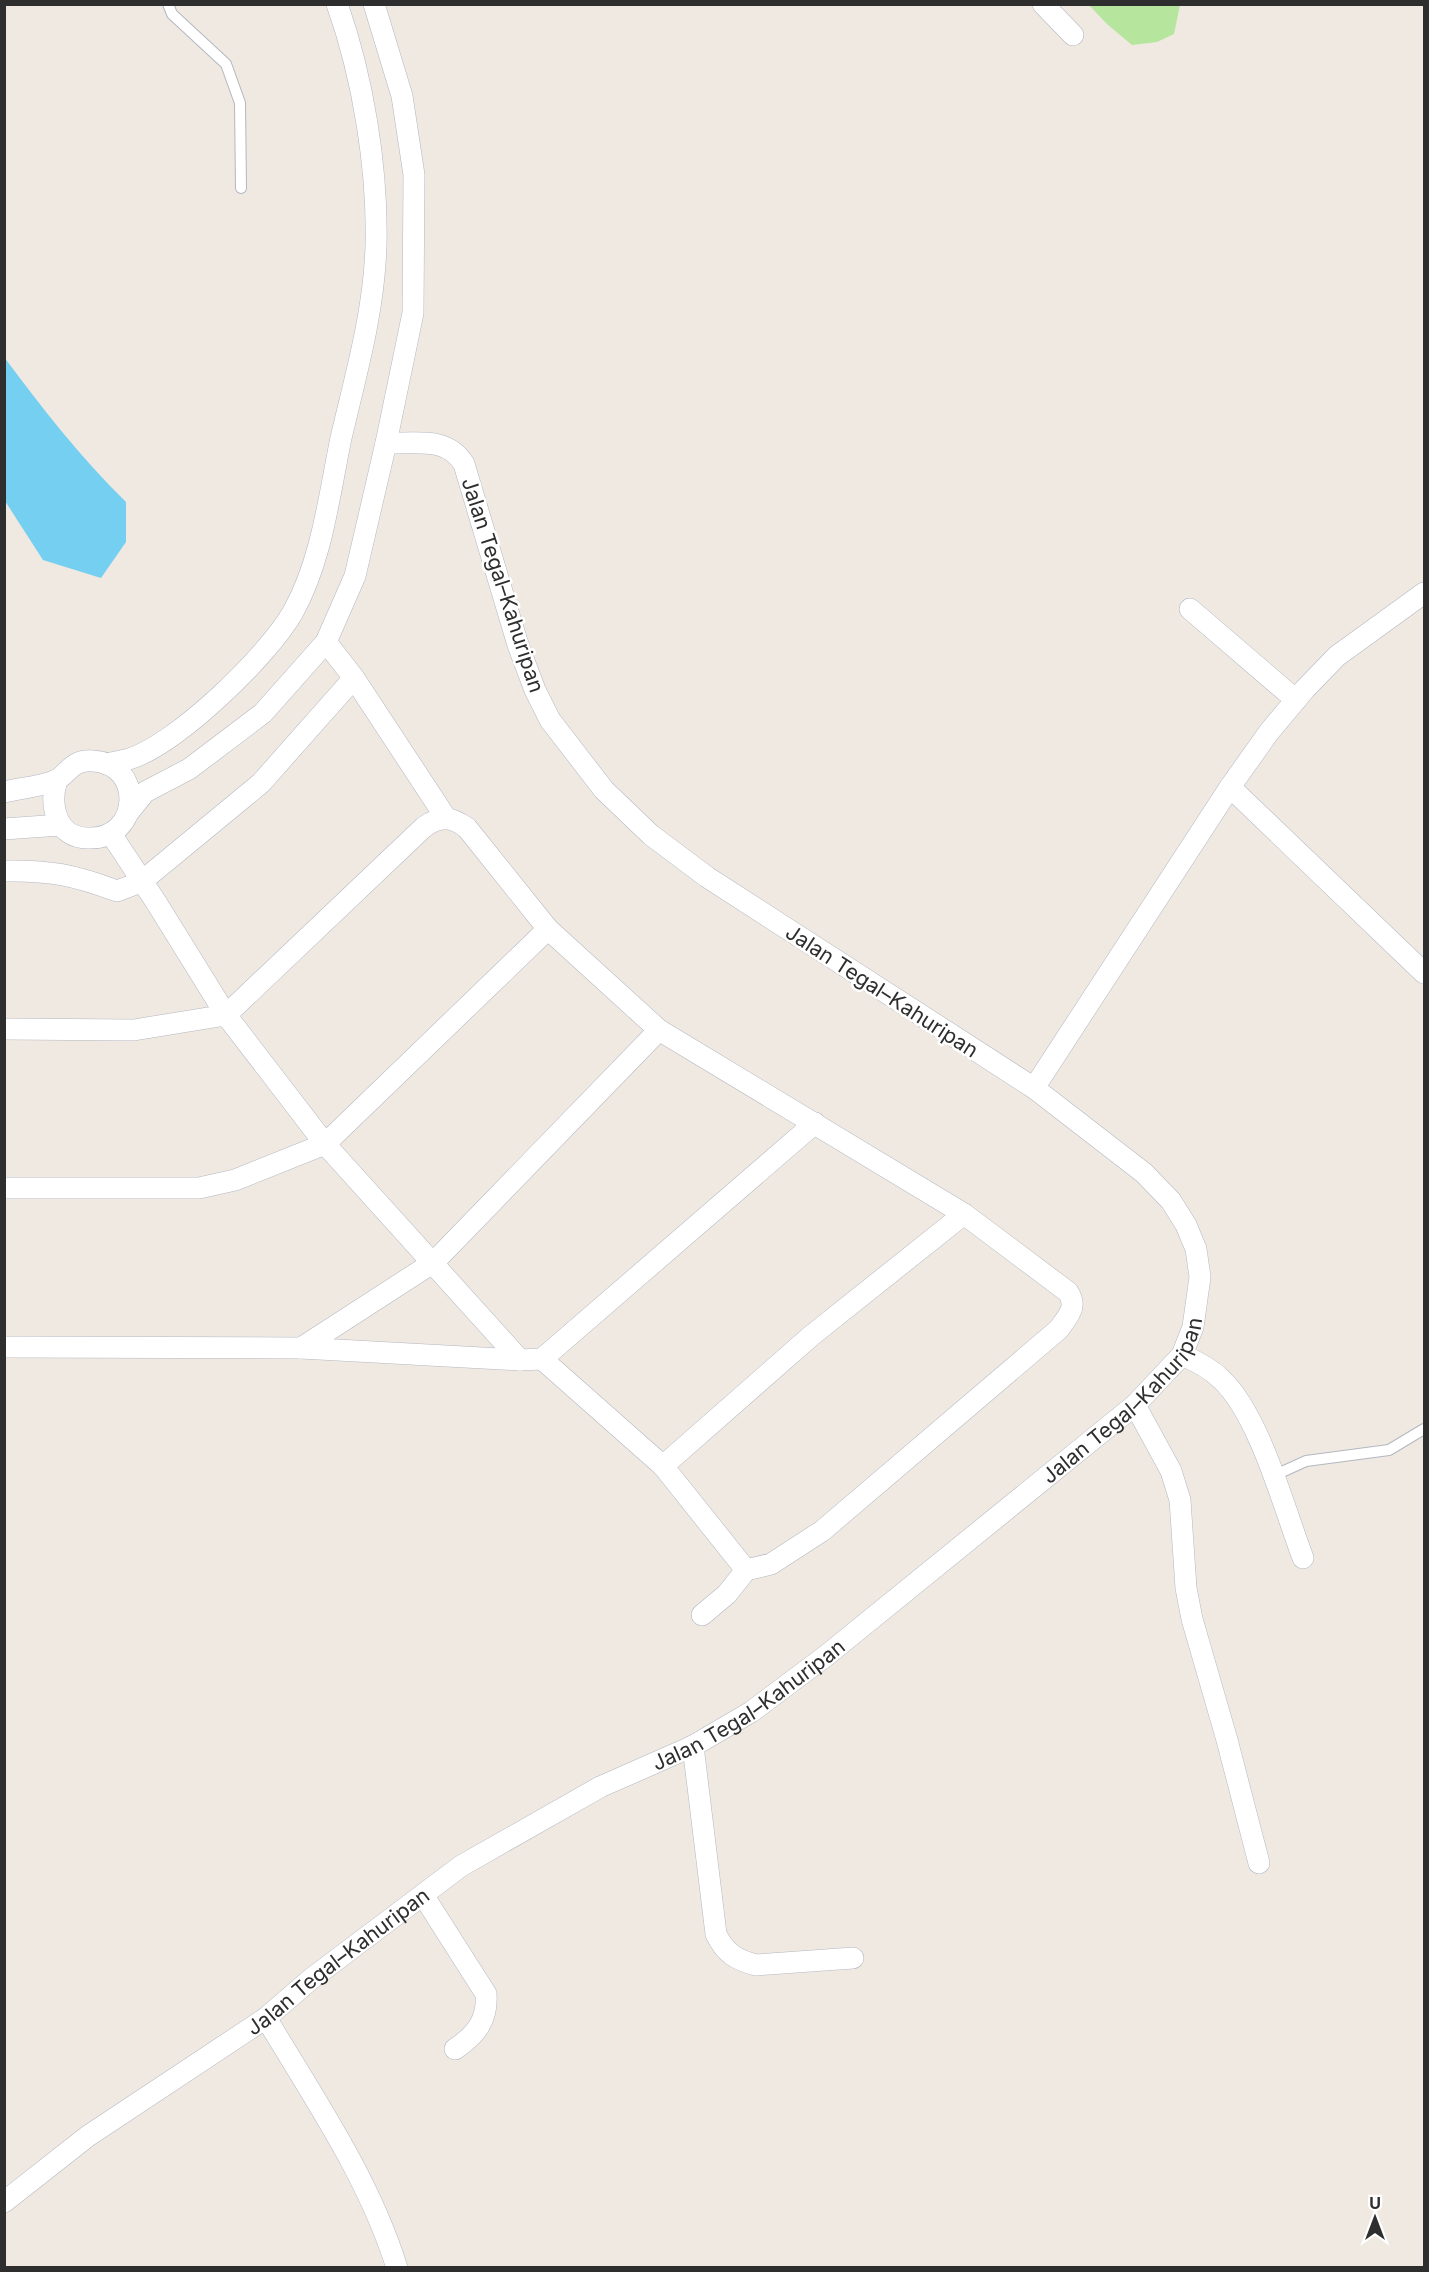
<svg xmlns="http://www.w3.org/2000/svg" width="1429" height="2272" font-family="Inter,sans-serif">
	<style>
		.green { fill: #b6e59e }
		.water { fill: #75cff0 }
		.lines { fill: none; stroke-linecap: round; stroke-linejoin: round }
		.lane-casing { stroke: #b4b7c1; stroke-width: 12 }
		.street-casing { stroke: #b4b7c1; stroke-width: 22 }
		.lane { stroke: #fff; stroke-width: 10 }
		.street { stroke: #fff; stroke-width: 21 }
		.labels { text-anchor: middle; dominant-baseline: central; stroke-width: 5; stroke-linejoin: round; paint-order: stroke }
		.street-label { font-size: 21px; fill: #2e2e2e; stroke: #fff }
	</style>
	<rect width="100%" height="100%" fill="#efe9e1"/>
	<path class="green" d="M1180,5L1174,34L1157,42L1132,45L1107,24L1089,5Z"/>
	<path class="water" d="M4,357C42,408 80,457 126,502V542L101,578L43,560L5,501Z"/>
	<g class="lines">
		<g class="lane-casing">
			<path id="lane" d="M168,4L172,14L226,64L240,103L241,188
				M1273,1476L1306,1461L1389,1450L1424,1429"/>
		</g>
		<g class="street-casing">
			<g id="street">
				<path d="M1043,4L1073,35"/>
				<path d="M1190,609L1296,700"/>
				<path d="M326,642L354,678L446,818"/>
				<path d="M106,764C114,762 122,761 129,759C177,744 268,656 293,612C322,560 329,496 341,438C356,374 374,312 376,246C378,169 363,77 337,4"/>
				<path d="M1230,787L1424,973"/>
				<path d="M4,792C21,788 38,787 54,781C68,776 70,759 93,761C144,763 142,840 88,838C56,838 49,805 57,780"/>
				<path d="M128,813L145,792L189,769L263,713L326,642L355,576L386,443L413,313L414,175L402,96L374,4"/>
				<path d="M4,829L60,825"/>
				<path d="M4,871C50,870 74,875 117,891L141,882L261,783L354,678"/>
				<path d="M4,1029L134,1030L226,1015L424,827C440,816 451,816 467,828L548,929L659,1030L964,1214L1068,1292C1078,1307 1068,1316 1059,1329L822,1531L771,1564L746,1570L663,1466L542,1359L520,1360L325,1144L226,1015L156,902L111,834"/>
				<path d="M1034,1088L1230,787L1269,732L1305,689L1337,656L1424,593"/>
				<path d="M4,1188H199L235,1180L325,1144L548,929"/>
				<path d="M4,1347L301,1348L520,1360"/>
				<path d="M301,1348L434,1262L659,1030"/>
				<path d="M1182,1355C1196,1361 1210,1368 1221,1379C1259,1414 1284,1508 1303,1558"/>
				<path d="M542,1359L815,1123"/>
				<path d="M1135,1405L1171,1471L1180,1500L1186,1588L1192,1619L1227,1740L1259,1863"/>
				<path d="M663,1466L811,1336L964,1214"/>
				<path d="M702,1615L727,1594L746,1570"/>
				<path d="M693,1746L716,1934C725,1953 736,1960 756,1965L853,1958"/>
				<path d="M423,1895L486,1994C488,2020 476,2035 455,2049"/>
				<path d="M266,2018C314,2098 369,2178 397,2268"/>
				<path id="s1" d="M4,2202L88,2136L266,2018L311,1979L461,1866L600,1787L693,1746L751,1712L827,1655L1135,1405L1182,1355L1193,1327L1200,1277L1196,1249L1186,1225L1171,1201L1144,1173L1034,1088L707,877L651,835L604,790L550,720L535,690L518,645L464,464C447,436 417,444 386,443"/>
			</g>
		</g>
		<use href="#lane" class="lane"/>
		<use href="#street" class="street"/>
	</g>
	<g class="labels">
		<g class="street-label">
			<text transform="translate(503 585) rotate(72)">Jalan Tegal–Kahuripan</text>
			<text transform="translate(882 991) rotate(33)">Jalan Tegal–Kahuripan</text>
			<text stroke="none"><textPath href="#s1" startOffset="1384">Jalan Tegal–Kahuripan</textPath></text>
			<text stroke="none"><textPath href="#s1" startOffset="898">Jalan Tegal–Kahuripan</textPath></text>
			<text stroke="none"><textPath href="#s1" startOffset="412">Jalan Tegal–Kahuripan</textPath></text>
		</g>
	</g>
	<rect width="1429" height="2272" fill="none" stroke="#2e2e2e" stroke-width="12"/>
	<g transform="translate(1375 2218)" stroke="#ffffff" stroke-width="4.5" paint-order="stroke">
	<path d="M0-4.5L10 22L0 15L-10 22Z" fill="#2e2e2e"/>
	<text y="-9" font-size="16" font-weight="bold" text-anchor="middle" fill="#2e2e2e">U</text>
	</g>
</svg>
